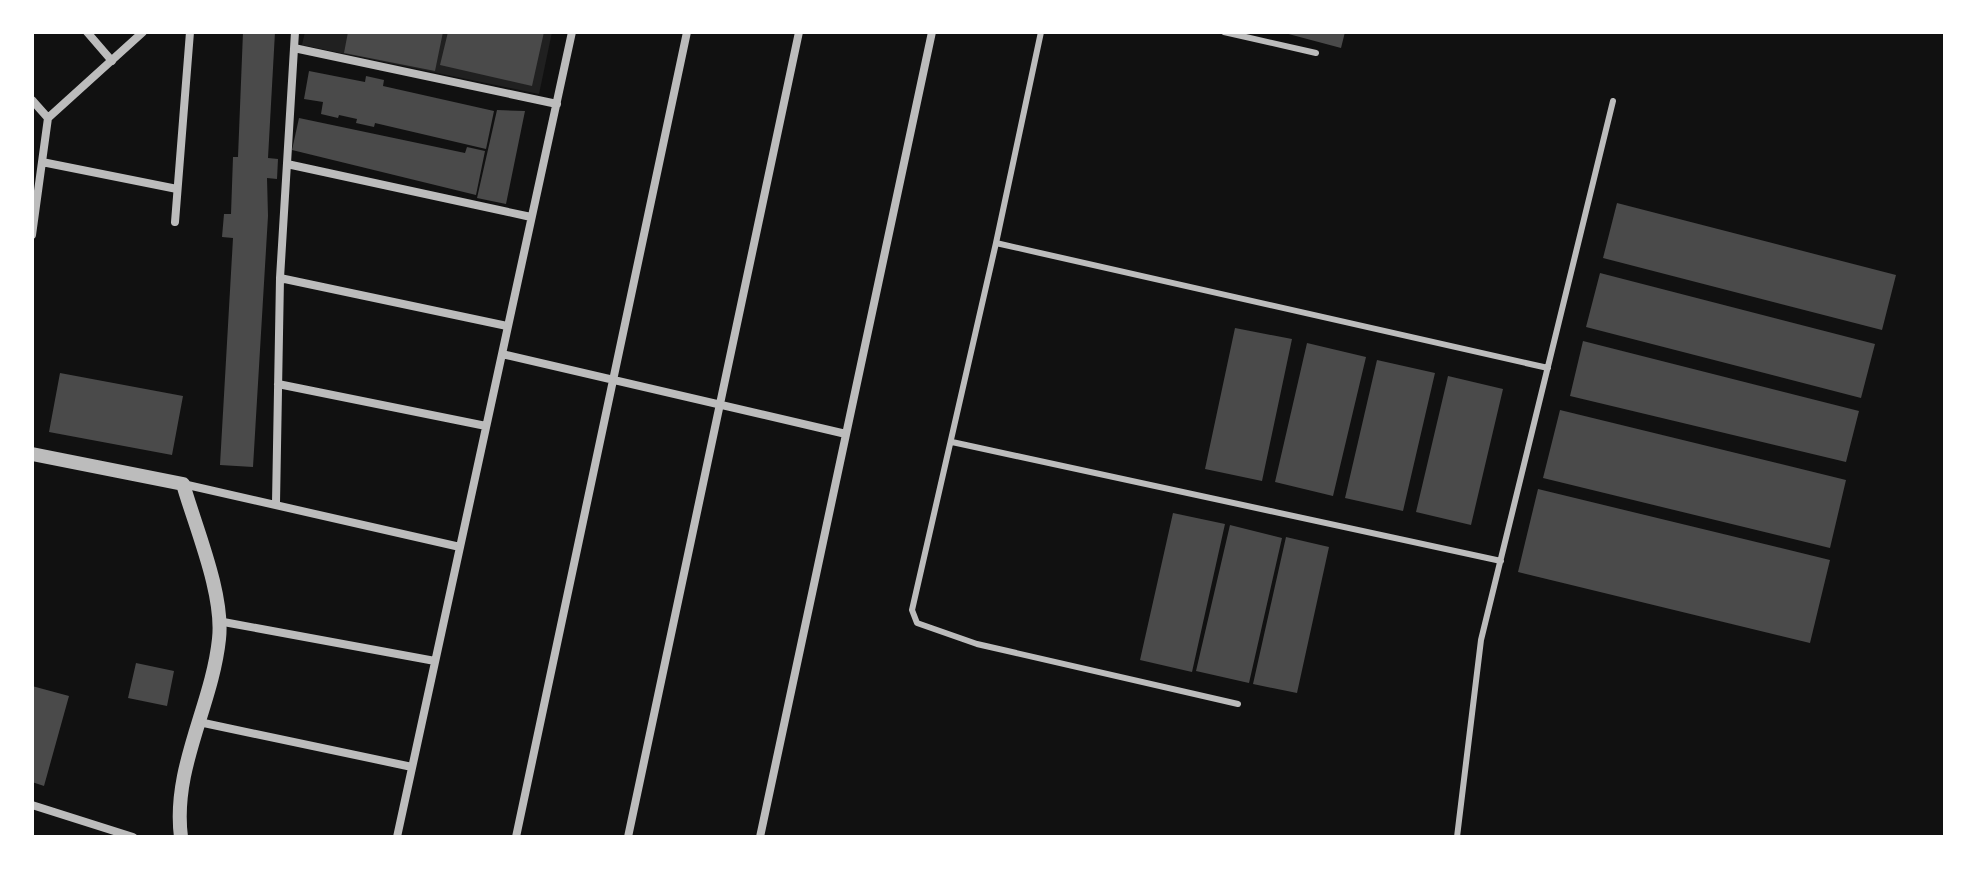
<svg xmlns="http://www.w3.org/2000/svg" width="1977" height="869" font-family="Ubuntu,sans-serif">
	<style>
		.green { fill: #202020 }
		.building { fill: #4a4a4a }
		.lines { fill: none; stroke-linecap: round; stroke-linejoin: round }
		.service { stroke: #bcbcbc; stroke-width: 6 }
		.minor { stroke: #bcbcbc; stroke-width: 8 }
		.tertiary { stroke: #bcbcbc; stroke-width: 14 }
	</style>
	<rect width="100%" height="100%" fill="#111"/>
	<path class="green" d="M305,32H552L539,94L302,45Z"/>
	<path class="building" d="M243,32H275L268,158L278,159L277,179L267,178L268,216L253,467L220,465L233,238L222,237L224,214H231L233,157H238Z
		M348,32H443L435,71L344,53Z
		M448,32H544L532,86L440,65Z
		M1281,32H1345L1341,48Z
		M309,71L365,82L366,76L384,80L383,86L494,111L486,149L375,123L374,127L356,123L357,119L339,115L338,118L321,114L323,102L304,99Z
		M497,110L525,111L506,204L477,198Z
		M299,118L465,153L467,147L485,151L476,195L292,150Z
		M1617,203L1896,275L1882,330L1603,258Z
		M1600,273L1875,344L1861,398L1586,327Z
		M1235,328L1292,339L1262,481L1205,469Z
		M1583,341L1859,411L1846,462L1570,396Z
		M1307,343L1366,357L1333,496L1275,482Z
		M1377,360L1435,373L1403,511L1345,498Z
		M60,373L183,396L172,455L49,432Z
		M1448,376L1503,389L1471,525L1416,512Z
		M1560,410L1846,480L1830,548L1543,478Z
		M1538,489L1830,560L1810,643L1518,572Z
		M1173,513L1225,524L1192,672L1140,660Z
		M1230,525L1282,538L1249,683L1196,671Z
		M1286,537L1329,547L1297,693L1253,684Z
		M136,663L174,671L167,706L128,698Z
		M32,686L69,696L44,786L32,782Z"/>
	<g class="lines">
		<path class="service" d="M1041,32L996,243L1548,368
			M1224,32L1316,53
			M996,243L912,610L917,623L977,644L1238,704
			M952,442L1501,561
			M1457,837L1481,640L1613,101"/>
		<path class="minor" d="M87,32L112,61
			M294,48L557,104
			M32,100L48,118
			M42,162L177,189
			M287,164L531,217
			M175,222L190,32
			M32,235L48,118L143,32
			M280,278L507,326
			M502,354L846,434
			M278,384L486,426
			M183,484L460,547
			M276,503L280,278L295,32
			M218,621L435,661
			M199,722L412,767
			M32,805L133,837
			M397,837L572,32
			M516,837L687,32
			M628,837L799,32
			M760,837L932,32"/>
		<path class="tertiary" d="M32,454L183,484C196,529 224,594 219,639C212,706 172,768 181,837"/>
	</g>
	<rect width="1977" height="869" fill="none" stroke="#ffffff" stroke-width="68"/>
</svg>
